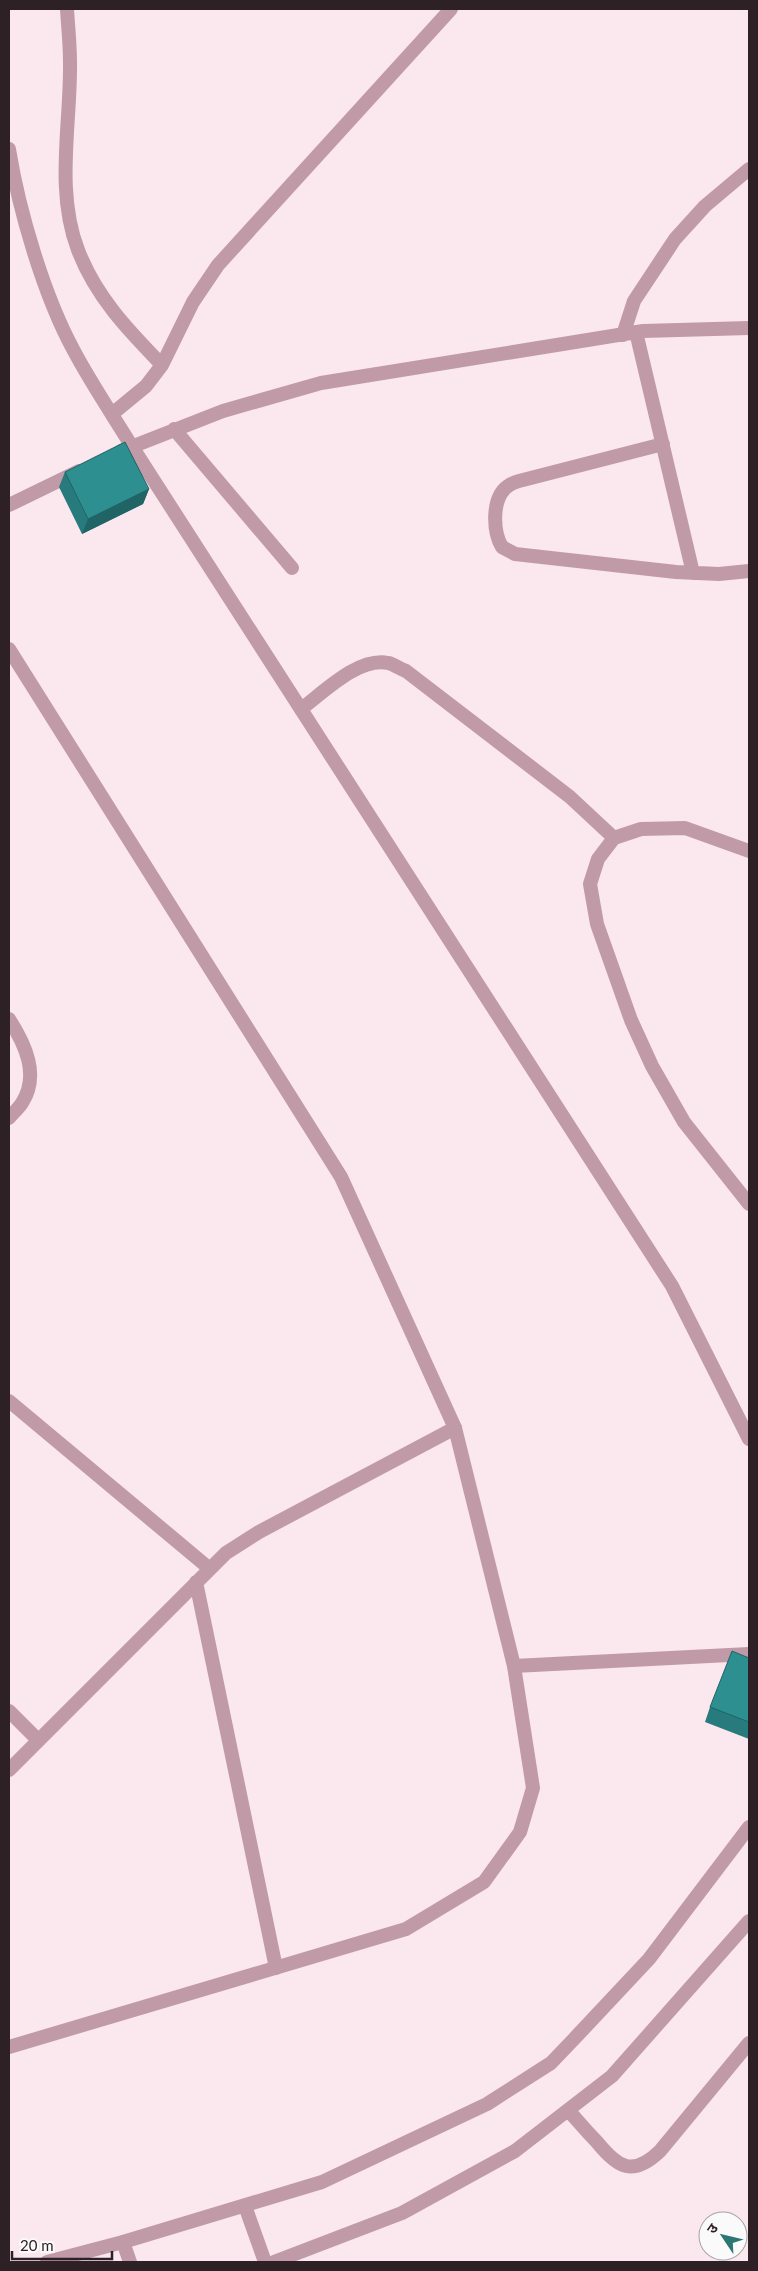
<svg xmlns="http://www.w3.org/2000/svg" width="758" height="2271" font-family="Lato,'Noto Sans Devanagari',sans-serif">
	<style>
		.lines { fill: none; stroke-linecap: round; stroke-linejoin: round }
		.minor { stroke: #c19aa7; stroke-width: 14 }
		.tertiary { stroke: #c19aa7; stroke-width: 14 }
		.wall { fill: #277b7c }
		.shaded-wall { fill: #206465 }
		.building { fill: #2d8f90; stroke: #206465 }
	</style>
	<rect width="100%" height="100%" fill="#fbe7ee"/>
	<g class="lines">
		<path class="minor" d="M67,9C68,26 70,44 70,62C71,124 55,190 78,250C96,297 128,330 162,365
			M636,332L693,573
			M623,335L634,301L675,239L705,206L749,169
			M112,414L146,386L162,365L193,302L218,265L451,9
			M174,429L292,568
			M663,444L519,481C515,482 511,484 508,486C491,498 493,532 502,547L515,554L676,572L719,574L749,571
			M121,451L223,411L321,383L643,331L749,328
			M9,505L79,471
			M301,709C324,692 358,657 388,663C394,664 400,669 406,671L570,797L614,838L641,829L685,828L749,851
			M614,838L598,859L590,884L597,924L631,1020L652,1066L684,1122L749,1204
			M9,1019C25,1044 40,1075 22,1103C19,1108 13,1113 9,1118
			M9,1401L210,1569
			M196,1582L276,1968
			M514,1666L749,1654
			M9,1711L38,1740
			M9,1770L226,1553L259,1532L455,1428
			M568,2110C578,2121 587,2132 597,2142C618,2168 633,2177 660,2151L749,2043
			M245,2206L265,2262
			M123,2242L130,2262
			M274,2262L402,2213L515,2151L612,2076L749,1921"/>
		<path class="tertiary" d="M9,149C19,211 44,296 74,351C91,383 112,414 131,445L672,1286L749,1439
			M9,649L341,1177L455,1428L514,1666L533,1788L520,1832L484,1882L406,1929L9,2047
			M47,2262L123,2242L322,2182L487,2104L551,2063L573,2040L649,1959L749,1827"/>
	</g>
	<path class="wall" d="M65,472L149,489L143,504L82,534L59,487Z
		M749,1658V1739L705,1722L710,1707Z"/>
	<path class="shaded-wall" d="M149,489L143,504L82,534L88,519Z"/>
	<path class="building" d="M125,442L149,489L88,519L65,472Z
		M732,1651L749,1658V1722L710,1707Z"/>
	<rect width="758" height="2271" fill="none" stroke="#2d2125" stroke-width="20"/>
	<g transform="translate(723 2236) rotate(305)"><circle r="24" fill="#fafafa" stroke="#a8a3a5"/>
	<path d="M0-4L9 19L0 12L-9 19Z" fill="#2c7676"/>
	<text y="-8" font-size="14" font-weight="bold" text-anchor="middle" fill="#2d2125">उ</text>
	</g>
	<path d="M12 2251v8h100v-8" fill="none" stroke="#2d2125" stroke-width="2.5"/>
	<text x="20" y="2251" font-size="15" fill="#2d2125" stroke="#fafafa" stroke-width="4" paint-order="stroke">20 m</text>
</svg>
